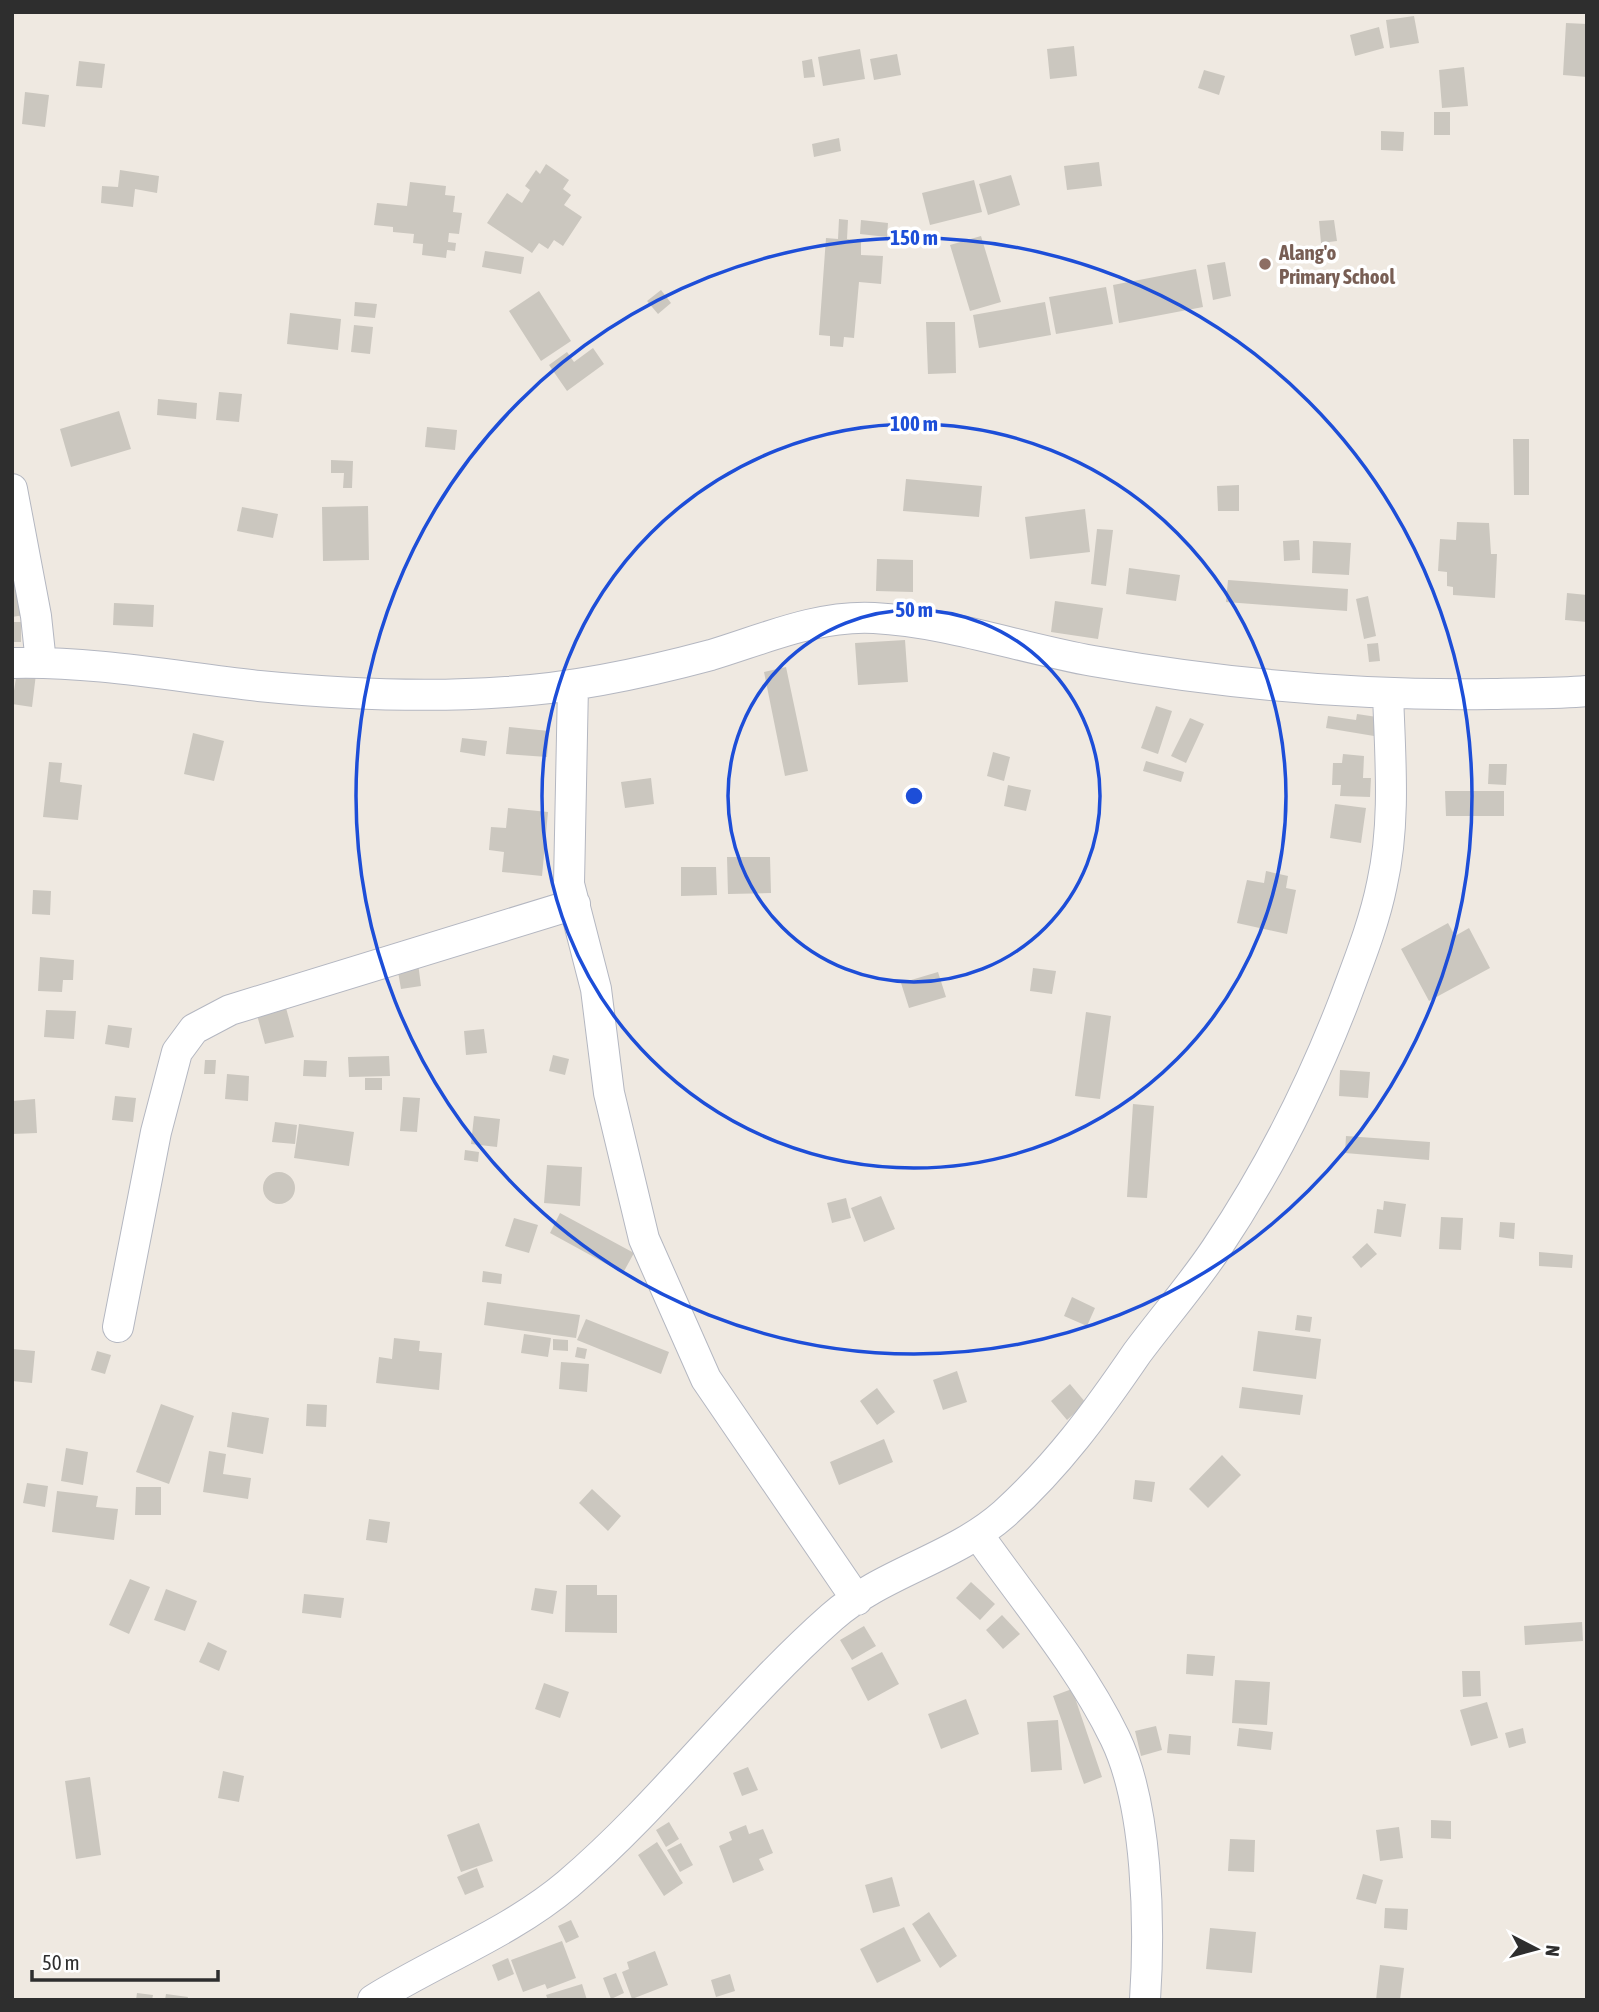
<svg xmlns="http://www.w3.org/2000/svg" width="1599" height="2012" font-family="'Asap Condensed',sans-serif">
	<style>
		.building { fill: #cbc7bf }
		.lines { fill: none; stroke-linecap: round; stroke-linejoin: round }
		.minor-casing { stroke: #b4b7c1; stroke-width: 32 }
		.minor { stroke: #fff; stroke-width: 30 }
		.ring { fill: none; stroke: #1d4ed8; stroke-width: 3.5 }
		.education-dot { fill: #8d6e63; stroke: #fff; stroke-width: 2.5 }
		.labels { text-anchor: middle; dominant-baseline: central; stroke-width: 7; stroke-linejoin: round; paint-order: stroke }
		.education-label { font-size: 21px; font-weight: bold; fill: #785e54; stroke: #fff; text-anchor: start }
		.centre { fill: #1d4ed8; stroke: #fff; stroke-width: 3.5 }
		.ring-label { font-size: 21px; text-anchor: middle; font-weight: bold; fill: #1d4ed8; stroke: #fff; stroke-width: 7; stroke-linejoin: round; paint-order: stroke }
	</style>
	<rect width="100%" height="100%" fill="#efe9e1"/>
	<path class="building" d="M1414,16L1419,43L1390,48L1386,20Z
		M1566,23L1587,24V77L1563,75Z
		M1379,27L1384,48L1355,56L1350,35Z
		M1074,46L1077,76L1050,79L1047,49Z
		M860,49L865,79L823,86L818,57Z
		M897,54L901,75L874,80L870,59Z
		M812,59L815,77L804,78L802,61Z
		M79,61L105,64L102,88L76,86Z
		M1464,67L1468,106L1442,108L1439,70Z
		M1204,70L1225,76L1219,95L1198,88Z
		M25,92L49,95L45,127L22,124Z
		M1434,112H1450V135H1434Z
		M1381,131L1404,132L1403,151L1381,150Z
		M839,138L841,151L814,157L812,144Z
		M1099,162L1102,186L1067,190L1064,166Z
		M546,164L569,180L563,189L571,195L564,205L582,217L563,246L554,240L548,249L539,243L532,253L487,223L507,193L522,203L530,190L525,186L536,170L540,174Z
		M120,170L159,176L157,193L135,189L133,207L101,203L102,186L118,187Z
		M1011,175L1020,205L988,215L979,184Z
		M974,180L982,212L930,225L922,193Z
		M410,182L446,186L445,195L455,196L453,212L462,213L459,234L449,233L448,242L456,243L455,251L447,250L446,258L422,255L423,244L413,243L414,234L393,232V227L374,225L377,203L407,206Z
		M839,219L848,220L847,239L861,240V255L883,256L881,284L859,282L854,338L844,337L843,347L830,346V336L819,335L826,238L838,239Z
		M861,220L888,223L887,237L860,234Z
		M1334,220L1337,241L1321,243L1319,221Z
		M981,236L1001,302L970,311L950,245Z
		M485,251L524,257L521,274L482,267Z
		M1225,262L1231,296L1213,300L1207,265Z
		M1196,269L1203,307L1119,323L1113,285Z
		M1106,287L1113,324L1056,334L1049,297Z
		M661,290L671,303L658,314L647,301Z
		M539,291L571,341L541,361L509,311Z
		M355,302L377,304L375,318L354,316Z
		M1045,302L1051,335L979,348L973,315Z
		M290,313L341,319L338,350L287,344Z
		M926,322H955L956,373L928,374Z
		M354,325L373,327L370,354L351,352Z
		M593,348L604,364L567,391L549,365L567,352L574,362Z
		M219,392L242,394L239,422L216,420Z
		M158,399L197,403L196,419L157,415Z
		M119,411L131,449L71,467L60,429Z
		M427,427L457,430L455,450L425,447Z
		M1513,439H1529V495H1514Z
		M331,460L353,461L352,488H343L344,473H331Z
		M906,479L982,486L979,517L903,511Z
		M1239,485V511H1218L1217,486Z
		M368,506L369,560L323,561L322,507Z
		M242,507L278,514L273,538L237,531Z
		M1085,509L1090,552L1030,559L1025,517Z
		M1457,522L1489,523L1491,554H1497L1495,598L1453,595V587L1447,586V572L1438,571L1440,539L1456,540Z
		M1097,529L1113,530L1106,586L1091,584Z
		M1299,540L1300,560L1284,561L1283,541Z
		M1313,541L1351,543L1349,575L1312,573Z
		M12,554L24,615L12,617Z
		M877,559L913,560V592L876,591Z
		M1129,568L1180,575L1176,601L1126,594Z
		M1228,580L1348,589L1347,611L1226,602Z
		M1567,593L1587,595V622L1565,620Z
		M1368,596L1376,636L1364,639L1356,599Z
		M1055,601L1103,608L1098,639L1051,632Z
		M114,603L154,605L153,627L113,625Z
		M12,622H21V642H12Z
		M905,640L908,682L858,685L855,643Z
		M1378,643L1380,661L1369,662L1367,644Z
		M786,667L808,771L785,776L764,672Z
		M17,671L36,674L32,707L12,704Z
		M1156,706L1172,711L1158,754L1141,748Z
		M1357,714L1377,717L1374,736L1326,728L1328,716L1356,720Z
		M1190,718L1204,724L1186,763L1171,756Z
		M509,727L549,731L547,757L506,754Z
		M193,733L224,741L214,781L184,774Z
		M462,738L487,741L485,756L460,752Z
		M993,752L1010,757L1004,781L987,776Z
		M1343,754L1364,756L1363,778H1371L1370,797L1340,796L1341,785H1332L1333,763H1342Z
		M1146,761L1184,772L1181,782L1143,771Z
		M49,762L62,763L60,782L82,785L78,820L43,817Z
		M1489,764H1507L1506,785L1488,784Z
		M651,778L654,804L625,808L621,782Z
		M1008,785L1031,790L1026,811L1004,806Z
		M1445,791H1504V816H1446Z
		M1335,804L1366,808L1361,843L1330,838Z
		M508,808L548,812L542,876L502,872L504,852L489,850L491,827L506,828Z
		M727,857H770L771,893L728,894Z
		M681,867H716L717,895L681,896Z
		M1266,871L1288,876L1286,888L1296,890L1287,934L1237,923L1247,880L1264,883Z
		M33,890L51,891L50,915L32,914Z
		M1448,923L1455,936L1469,928L1490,968L1429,1001L1401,949Z
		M40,957L74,960L73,980H63L62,992L38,991Z
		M418,963L421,986L401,989L397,966Z
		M1033,968L1056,971L1052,994L1030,991Z
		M938,972L946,997L909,1008L901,983Z
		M286,1008L294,1037L265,1044L257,1015Z
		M46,1010L76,1011L74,1039L44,1037Z
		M1086,1012L1111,1016L1100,1099L1075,1096Z
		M108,1025L132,1028L129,1048L105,1044Z
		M484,1029L487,1053L466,1055L464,1031Z
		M553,1055L569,1059L565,1075L549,1071Z
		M389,1056L390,1076L349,1077L348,1057Z
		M205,1060H216L215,1074H204Z
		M304,1060L327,1061L326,1077L303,1076Z
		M1340,1070L1370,1072L1368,1098L1339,1096Z
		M227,1074L249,1076L248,1101L225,1099Z
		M365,1078H382V1090H365Z
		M115,1096L136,1098L133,1122L112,1120Z
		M403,1097L420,1098L417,1132L400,1131Z
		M35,1099L37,1133L12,1134V1101Z
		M1133,1104L1154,1106L1147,1198L1127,1197Z
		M474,1116L500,1119L497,1147L471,1144Z
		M275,1122L297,1125L295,1144L272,1142Z
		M299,1124L354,1132L349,1166L294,1158Z
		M1346,1136L1430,1142L1429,1160L1345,1153Z
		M465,1150L479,1152L478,1162L464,1160Z
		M547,1165L582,1167L580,1206L544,1203Z
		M263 1188a16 16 0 1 1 32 0a16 16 0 1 1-32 0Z
		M881,1196L895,1229L864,1242L851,1208Z
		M846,1198L851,1218L832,1223L827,1203Z
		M1384,1201L1406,1204L1401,1237L1374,1233L1377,1209L1383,1210Z
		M560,1213L634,1253L623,1273L550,1233Z
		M1441,1217L1463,1218L1461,1250L1439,1249Z
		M514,1218L538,1225L529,1253L505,1246Z
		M1500,1222L1515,1223L1514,1239L1499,1237Z
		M1367,1243L1377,1254L1361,1268L1352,1257Z
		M1539,1252L1573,1255L1572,1268L1539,1266Z
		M483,1271L502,1274L501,1284L482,1282Z
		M1072,1297L1095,1308L1087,1326L1064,1316Z
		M487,1302L580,1315L576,1338L484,1325Z
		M1297,1315L1312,1317L1310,1332L1295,1330Z
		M586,1319L669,1352L661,1374L577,1340Z
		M1258,1331L1321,1339L1316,1379L1253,1371Z
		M524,1334L551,1338L548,1357L521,1353Z
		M394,1338L420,1341L419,1351L442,1353L439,1390L376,1383L379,1357L392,1359Z
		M553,1339L568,1340V1351L553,1350Z
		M577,1347L587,1349L585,1359L575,1357Z
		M12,1349L35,1351L32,1383L12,1381Z
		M97,1351L111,1355L105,1374L91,1370Z
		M561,1362L589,1364L587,1392L559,1389Z
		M957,1371L967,1402L943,1410L933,1380Z
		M1070,1384L1086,1403L1067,1420L1051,1401Z
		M1242,1387L1303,1395L1300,1415L1239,1408Z
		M877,1388L895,1412L877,1425L860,1401Z
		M161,1404L194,1416L169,1484L136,1472Z
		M307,1404L327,1405L326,1427L306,1426Z
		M232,1412L269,1418L263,1454L227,1447Z
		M884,1439L893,1462L839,1485L830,1462Z
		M66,1448L88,1452L83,1485L61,1481Z
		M209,1451L226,1454L223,1474L251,1478L248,1499L203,1492Z
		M1222,1455L1241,1475L1208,1508L1189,1489Z
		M1135,1480L1155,1482L1152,1502L1133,1499Z
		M27,1483L48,1486L45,1507L23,1503Z
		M136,1487H161V1515H135Z
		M592,1489L621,1516L608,1531L579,1503Z
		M57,1491L98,1496L96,1507L118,1509L114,1540L52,1532Z
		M369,1519L390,1522L387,1543L366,1540Z
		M130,1579L150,1587L129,1634L109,1625Z
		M971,1582L995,1604L980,1620L956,1598Z
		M566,1585H597V1595H617V1633L565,1632Z
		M535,1588L557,1591L553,1614L531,1610Z
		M166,1589L197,1601L185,1631L154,1620Z
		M304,1594L344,1598L341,1618L302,1613Z
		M1002,1615L1020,1634L1003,1649L986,1630Z
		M1582,1622L1583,1641L1525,1645L1524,1626Z
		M864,1626L876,1646L852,1660L840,1640Z
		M208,1642L227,1651L219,1671L199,1662Z
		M882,1652L899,1684L868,1701L851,1668Z
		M1187,1654L1215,1656L1213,1676L1186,1674Z
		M1462,1671H1480L1481,1696L1463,1697Z
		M1235,1680L1270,1682L1267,1725L1232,1723Z
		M544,1683L569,1692L560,1718L535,1709Z
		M1072,1689L1102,1777L1084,1784L1053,1696Z
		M966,1699L979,1734L941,1749L928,1714Z
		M1487,1702L1498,1738L1471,1746L1460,1710Z
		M1058,1720L1062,1770L1031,1772L1027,1722Z
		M1156,1726L1162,1750L1141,1756L1135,1731Z
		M1239,1728L1273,1732L1271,1750L1237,1746Z
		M1523,1728L1526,1743L1509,1748L1505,1733Z
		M1169,1734L1191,1736L1190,1755L1167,1753Z
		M748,1767L758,1790L742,1796L733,1773Z
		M223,1771L244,1776L239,1802L218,1798Z
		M90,1777L101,1855L76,1859L65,1781Z
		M1431,1820L1451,1821V1839L1431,1838Z
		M669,1822L679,1839L666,1847L656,1830Z
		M479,1823L493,1861L461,1872L447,1835Z
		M746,1825L749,1834L763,1829L773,1853L759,1859L764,1870L733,1883L719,1846L732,1840L729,1832Z
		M1399,1827L1403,1858L1380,1861L1376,1830Z
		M1230,1839L1255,1840L1254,1872L1228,1871Z
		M657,1842L683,1883L664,1896L638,1855Z
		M681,1843L693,1865L680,1872L667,1850Z
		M477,1868L484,1887L465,1895L457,1877Z
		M1363,1874L1383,1880L1376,1904L1356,1899Z
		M892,1877L900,1906L873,1913L865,1885Z
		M1385,1908L1408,1909L1407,1930L1384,1928Z
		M929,1912L957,1956L940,1968L912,1924Z
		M571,1920L579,1937L566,1943L558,1926Z
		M904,1927L921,1961L877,1983L860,1949Z
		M1210,1928L1256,1932L1252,1973L1206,1969Z
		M562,1941L576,1978L547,1989L545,1984L523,1992L511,1960Z
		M655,1951L668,1985L632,1999L622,1972L629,1969L627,1962Z
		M508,1958L514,1974L498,1981L492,1965Z
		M1380,1965L1404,1968L1400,2000H1376Z
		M616,1973L624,1993L611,1999L603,1978Z
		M730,1974L735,1991L716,1997L711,1980Z
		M582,1984L587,2000H548L546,1995Z
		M137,1993L153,1995L152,2000H136Z
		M166,1994L188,1997L187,2000H165Z"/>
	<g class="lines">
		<g class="minor-casing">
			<path id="minor" d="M12,489L36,616L41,663
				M12,663C95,661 177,677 259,686C340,694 425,698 506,692C575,688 644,673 711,655C764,639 817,615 874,618C948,622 1020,648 1093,661C1224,684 1357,696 1491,694C1523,693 1555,694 1587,691
				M573,685L569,884L596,989L609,1093L644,1239L706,1379L857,1600
				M118,1327L156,1132L177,1052L194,1029L230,1010L575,904
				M979,1536C1025,1601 1080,1666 1115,1738C1148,1806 1150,1925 1145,2000
				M373,2000C437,1960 510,1933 568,1884C663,1803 738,1700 832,1617C883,1572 953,1559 1004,1514C1058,1465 1096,1413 1137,1353C1163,1318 1192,1285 1216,1249C1269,1170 1310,1089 1344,1001C1358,963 1374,924 1382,884C1396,822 1390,756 1388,693"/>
		</g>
		<use href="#minor" class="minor"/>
	</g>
	<g class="ring">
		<circle cx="914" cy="796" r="186"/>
		<circle cx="914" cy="796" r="372"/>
		<circle cx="914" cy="796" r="558"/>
	</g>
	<circle class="education-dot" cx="1265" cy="264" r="7"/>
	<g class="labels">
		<g class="education-label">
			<text x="1279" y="252">Alang'o<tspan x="1279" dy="24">Primary School</tspan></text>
		</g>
	</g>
	<circle cx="914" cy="796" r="10" class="centre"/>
	<g class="ring-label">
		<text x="914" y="245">150 m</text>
		<text x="914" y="431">100 m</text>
		<text x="914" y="617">50 m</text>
	</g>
	<rect width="1599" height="2012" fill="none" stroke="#2e2e2e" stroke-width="28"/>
	<g transform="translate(1536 1949) rotate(96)" stroke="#ffffff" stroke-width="5" paint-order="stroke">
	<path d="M0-5L12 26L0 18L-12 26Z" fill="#2e2e2e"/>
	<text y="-10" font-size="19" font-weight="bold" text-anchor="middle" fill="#2e2e2e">N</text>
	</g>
	<path d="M32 1970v10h186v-10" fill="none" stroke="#2e2e2e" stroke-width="3.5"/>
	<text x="42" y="1970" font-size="21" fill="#2e2e2e" stroke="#ffffff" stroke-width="5" paint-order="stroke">50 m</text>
</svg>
